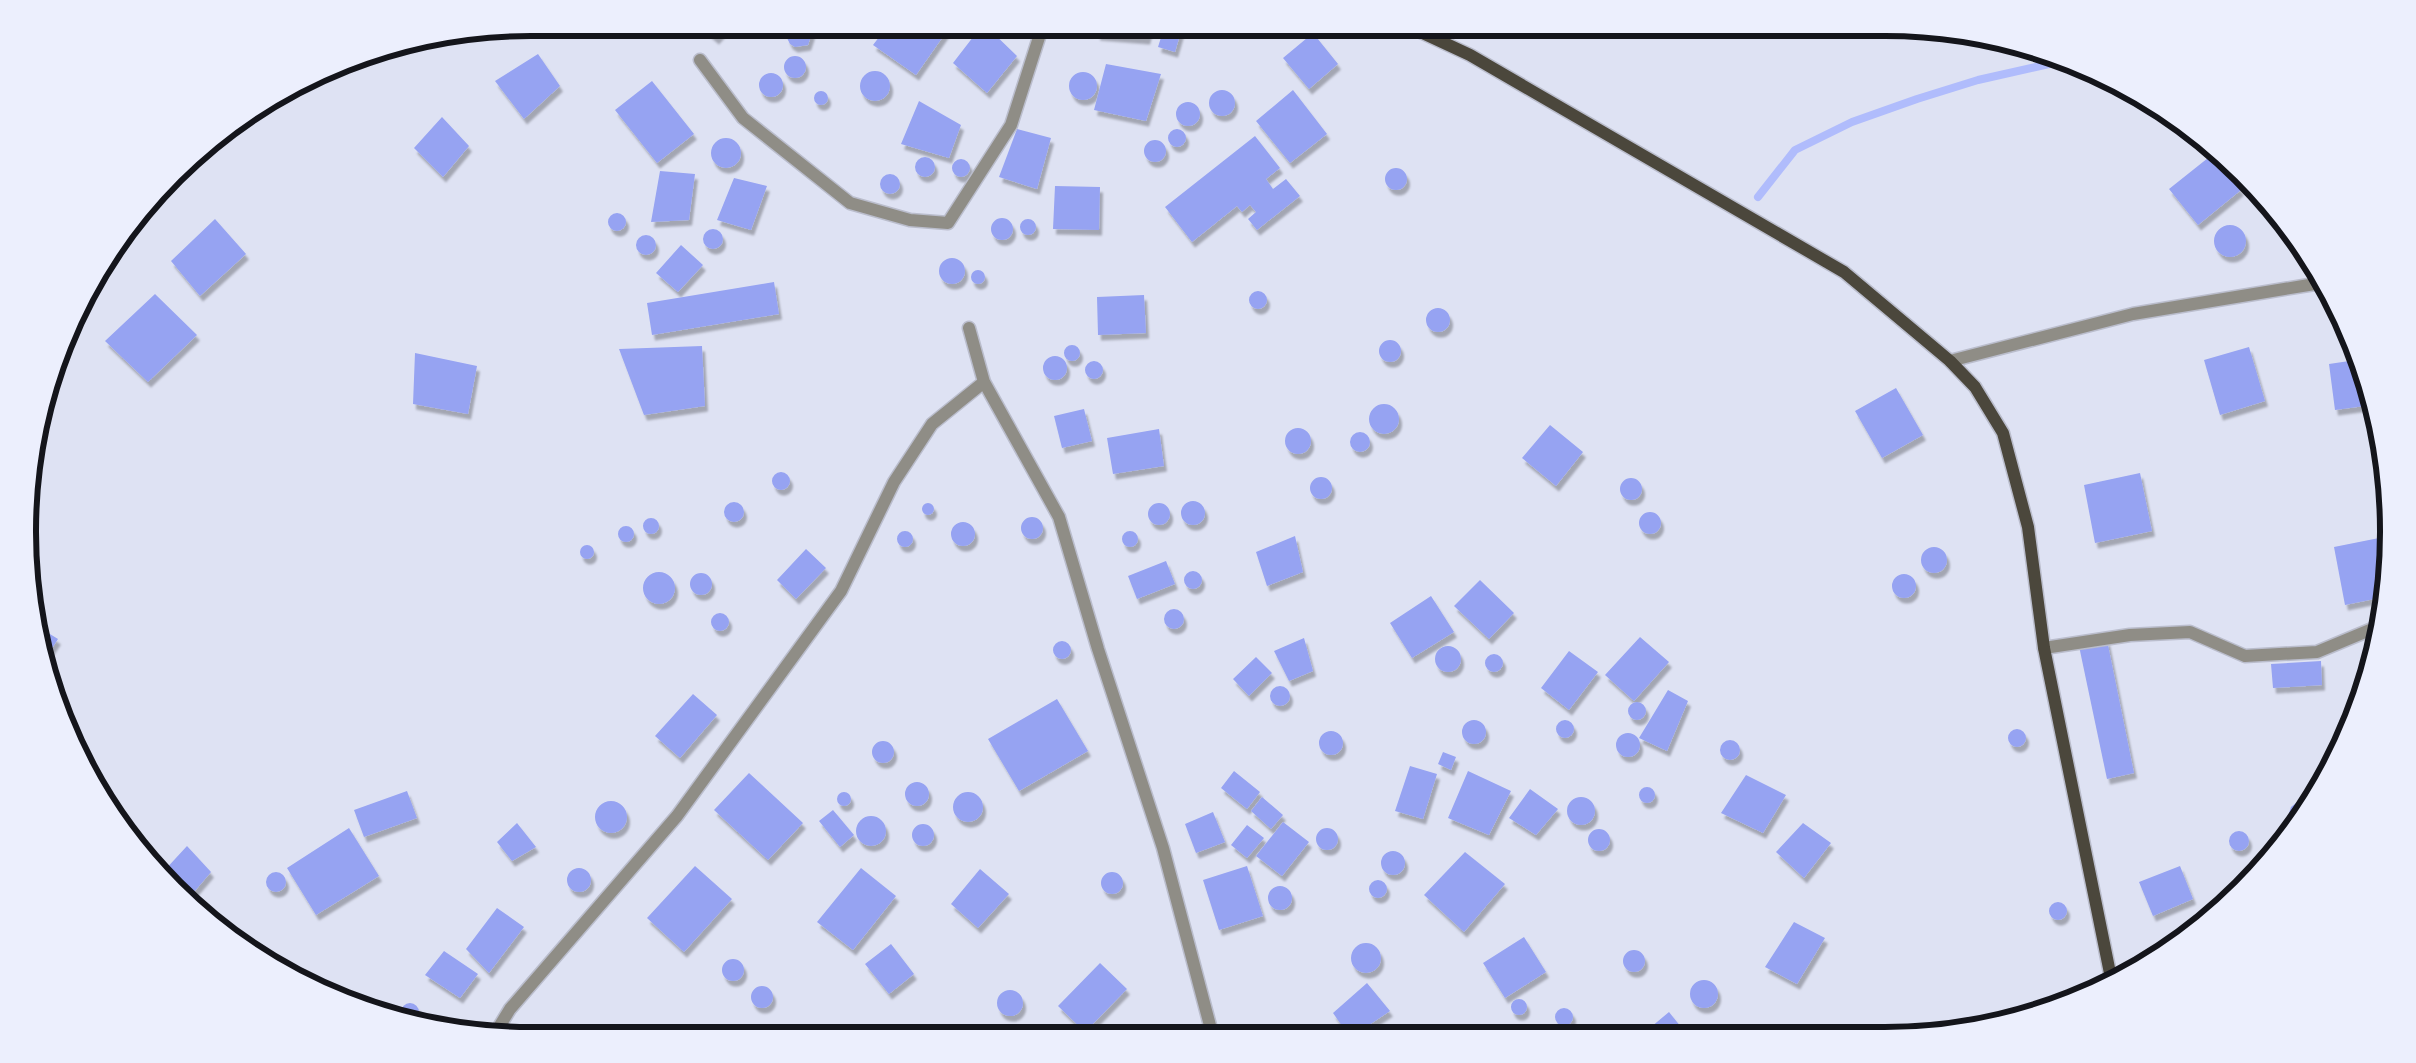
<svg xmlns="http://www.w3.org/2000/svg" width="2416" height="1063" font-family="'DejaVu Sans',sans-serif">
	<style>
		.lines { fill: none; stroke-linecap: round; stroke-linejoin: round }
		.stream { stroke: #b0bcfc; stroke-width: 8 }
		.building { fill: #96a3f2; filter: url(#shadow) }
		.minor-casing { stroke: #babdcc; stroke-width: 15 }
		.major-casing { stroke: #babdcc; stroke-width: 15 }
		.minor { stroke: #8f8d86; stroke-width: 12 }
		.major { stroke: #4b473c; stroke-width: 12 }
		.rim { fill: none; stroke: #14151b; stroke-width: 6 }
	</style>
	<defs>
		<filter id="shadow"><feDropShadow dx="3" dy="5.5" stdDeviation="1" flood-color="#0004"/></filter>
	</defs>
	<rect width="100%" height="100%" fill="#dee2f3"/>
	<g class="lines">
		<path class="stream" d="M1758,197L1795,150L1852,122L1917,99L1978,80L2058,62L2069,64"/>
	</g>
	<path class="building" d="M703,28H726L716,39Z
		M790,28H809L812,33L808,45L795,47L790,44L787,38Z
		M886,28H949L916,75L873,45Z
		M980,28H988L1017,56L987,93L953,63Z
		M1004,28H1015L1013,32Z
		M1069,28H1091L1090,32Z
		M1098,28H1150L1147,39L1097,35Z
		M1164,28H1182L1175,52L1158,47Z
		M1313,33L1338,64L1309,89L1283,58Z
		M538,54L560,86L524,119L495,81Z
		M784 67a11 11 0 1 1 22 0a11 11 0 1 1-22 0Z
		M1106,64L1161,74L1146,121L1094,110Z
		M860 86a15 15 0 1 1 30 0a15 15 0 1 1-30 0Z
		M1069 86a14 14 0 1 1 28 0a14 14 0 1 1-28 0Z
		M759 85a12 12 0 1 1 24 0a12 12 0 1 1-24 0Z
		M652,81L694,134L657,163L615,110Z
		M1293,90L1327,134L1290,163L1256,121Z
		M1209 103a13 13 0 1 1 26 0a13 13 0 1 1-26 0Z
		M814 98a7 7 0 1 1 14 0a7 7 0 1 1-14 0Z
		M919,101L961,125L949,158L901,144Z
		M1176 114a12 12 0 1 1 24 0a12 12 0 1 1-24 0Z
		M442,117L469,146L443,177L414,148Z
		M1017,129L1051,138L1037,189L999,177Z
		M1168 138a9 9 0 1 1 18 0a9 9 0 1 1-18 0Z
		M1255,136L1280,168L1266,179L1273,189L1286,179L1300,196L1257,230L1248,219L1256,212L1250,205L1242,212L1237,206L1192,242L1165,207Z
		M711 153a15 15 0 1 1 30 0a15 15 0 1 1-30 0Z
		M1144 151a11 11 0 1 1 22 0a11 11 0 1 1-22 0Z
		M2213,154L2241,190L2198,225L2169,189Z
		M915 167a10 10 0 1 1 20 0a10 10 0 1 1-20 0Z
		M952 168a9 9 0 1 1 18 0a9 9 0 1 1-18 0Z
		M1385 179a11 11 0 1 1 22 0a11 11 0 1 1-22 0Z
		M660,171L695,174L689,220L651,222Z
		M880 184a10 10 0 1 1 20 0a10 10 0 1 1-20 0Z
		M734,178L767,186L751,230L717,220Z
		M1055,186L1100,187L1099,230L1053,229Z
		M608 222a9 9 0 1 1 18 0a9 9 0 1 1-18 0Z
		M991 229a11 11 0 1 1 22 0a11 11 0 1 1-22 0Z
		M1020 227a8 8 0 1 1 16 0a8 8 0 1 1-16 0Z
		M215,219L246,254L200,296L171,261Z
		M2214 241a16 16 0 1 1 32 0a16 16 0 1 1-32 0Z
		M703 239a10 10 0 1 1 20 0a10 10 0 1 1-20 0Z
		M636 245a10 10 0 1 1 20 0a10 10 0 1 1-20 0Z
		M681,245L703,265L678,292L656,273Z
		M939 271a13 13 0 1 1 26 0a13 13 0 1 1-26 0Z
		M971 277a7 7 0 1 1 14 0a7 7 0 1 1-14 0Z
		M774,282L779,314L652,335L647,303Z
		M1249 300a9 9 0 1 1 18 0a9 9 0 1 1-18 0Z
		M155,294L197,335L148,382L105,341Z
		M1144,295L1146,333L1098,335L1097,297Z
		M1426 320a12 12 0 1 1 24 0a12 12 0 1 1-24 0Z
		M1379 351a11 11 0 1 1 22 0a11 11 0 1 1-22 0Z
		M1064 353a8 8 0 1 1 16 0a8 8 0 1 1-16 0Z
		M702,346L705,406L644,415L619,349Z
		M2249,347L2265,401L2220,415L2204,360Z
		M415,353L477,366L468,414L413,404Z
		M1043 368a12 12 0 1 1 24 0a12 12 0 1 1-24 0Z
		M2356,360L2372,405L2335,410L2329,364Z
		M1085 370a9 9 0 1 1 18 0a9 9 0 1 1-18 0Z
		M1896,388L1923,435L1882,458L1855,411Z
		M1369 419a15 15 0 1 1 30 0a15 15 0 1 1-30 0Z
		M1084,409L1092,441L1062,448L1054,416Z
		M1550,425L1583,452L1556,486L1522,458Z
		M1285 441a13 13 0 1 1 26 0a13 13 0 1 1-26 0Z
		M1159,429L1164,466L1113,474L1107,438Z
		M1350 442a10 10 0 1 1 20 0a10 10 0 1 1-20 0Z
		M34,469L37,470L33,485H32Z
		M772 481a9 9 0 1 1 18 0a9 9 0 1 1-18 0Z
		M2140,473L2152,531L2095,543L2084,485Z
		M1310 488a11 11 0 1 1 22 0a11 11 0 1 1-22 0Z
		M1620 489a11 11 0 1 1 22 0a11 11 0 1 1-22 0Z
		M1181 513a12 12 0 1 1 24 0a12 12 0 1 1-24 0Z
		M724 512a10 10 0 1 1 20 0a10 10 0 1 1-20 0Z
		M922 509a6 6 0 1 1 12 0a6 6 0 1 1-12 0Z
		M1148 514a11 11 0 1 1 22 0a11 11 0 1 1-22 0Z
		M1639 523a11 11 0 1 1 22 0a11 11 0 1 1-22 0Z
		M1021 528a11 11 0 1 1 22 0a11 11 0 1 1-22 0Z
		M643 526a8 8 0 1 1 16 0a8 8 0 1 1-16 0Z
		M951 534a12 12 0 1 1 24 0a12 12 0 1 1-24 0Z
		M618 534a8 8 0 1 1 16 0a8 8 0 1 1-16 0Z
		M897 539a8 8 0 1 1 16 0a8 8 0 1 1-16 0Z
		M1122 539a8 8 0 1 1 16 0a8 8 0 1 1-16 0Z
		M1295,536L1303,572L1267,586L1256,552Z
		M2379,538L2385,569L2384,597L2345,605L2334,547Z
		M580 552a7 7 0 1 1 14 0a7 7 0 1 1-14 0Z
		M1921 560a13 13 0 1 1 26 0a13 13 0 1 1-26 0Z
		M806,549L826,568L796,599L777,580Z
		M1166,561L1175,584L1137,599L1128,576Z
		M1184 580a9 9 0 1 1 18 0a9 9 0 1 1-18 0Z
		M643 588a16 16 0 1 1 32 0a16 16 0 1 1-32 0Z
		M690 584a11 11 0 1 1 22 0a11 11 0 1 1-22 0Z
		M1892 586a12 12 0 1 1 24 0a12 12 0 1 1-24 0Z
		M1480,580L1514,613L1489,639L1454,606Z
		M1431,596L1454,632L1412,658L1390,623Z
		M1164 619a10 10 0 1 1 20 0a10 10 0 1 1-20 0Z
		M711 622a9 9 0 1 1 18 0a9 9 0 1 1-18 0Z
		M45,631L58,639L45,659L40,639Z
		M1640,637L1669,662L1634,701L1605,675Z
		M1304,638L1313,671L1289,681L1274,651Z
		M2107,640L2134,773L2107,779L2079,646Z
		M1053 650a9 9 0 1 1 18 0a9 9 0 1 1-18 0Z
		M1435 659a13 13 0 1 1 26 0a13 13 0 1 1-26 0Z
		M1569,651L1598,672L1569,710L1541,688Z
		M1485 663a9 9 0 1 1 18 0a9 9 0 1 1-18 0Z
		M1256,657L1272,673L1249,696L1233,679Z
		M2321,661L2322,685L2273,688L2271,664Z
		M1270 696a10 10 0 1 1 20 0a10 10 0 1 1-20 0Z
		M1668,690L1688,701L1667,751L1639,738Z
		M693,694L717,715L680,758L655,736Z
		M1057,699L1088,751L1019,791L988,739Z
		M1628 711a9 9 0 1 1 18 0a9 9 0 1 1-18 0Z
		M1556 729a9 9 0 1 1 18 0a9 9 0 1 1-18 0Z
		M1462 732a12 12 0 1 1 24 0a12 12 0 1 1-24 0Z
		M2008 738a9 9 0 1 1 18 0a9 9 0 1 1-18 0Z
		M1319 743a12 12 0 1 1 24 0a12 12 0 1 1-24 0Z
		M1616 745a12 12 0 1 1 24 0a12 12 0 1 1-24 0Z
		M1720 750a10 10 0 1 1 20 0a10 10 0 1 1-20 0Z
		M872 752a11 11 0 1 1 22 0a11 11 0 1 1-22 0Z
		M1443,752L1456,757L1451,770L1438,764Z
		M1410,766L1437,774L1423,819L1395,811Z
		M1234,771L1260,792L1247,809L1221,788Z
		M1468,771L1511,791L1489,835L1448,818Z
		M749,773L803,823L768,860L714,810Z
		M1746,775L1786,795L1763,833L1721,813Z
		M905 794a12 12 0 1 1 24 0a12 12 0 1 1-24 0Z
		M1639 795a8 8 0 1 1 16 0a8 8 0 1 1-16 0Z
		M1530,789L1558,809L1536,835L1509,818Z
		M407,791L417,818L364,837L354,810Z
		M837 799a7 7 0 1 1 14 0a7 7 0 1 1-14 0Z
		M953 807a15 15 0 1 1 30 0a15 15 0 1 1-30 0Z
		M111,793L116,810L113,811L103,796Z
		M1567 811a14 14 0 1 1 28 0a14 14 0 1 1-28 0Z
		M1262,797L1283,815L1271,829L1251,811Z
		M595 817a16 16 0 1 1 32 0a16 16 0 1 1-32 0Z
		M2303,802L2306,803L2293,825L2289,820V813L2291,807L2296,803Z
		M833,810L854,835L840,847L819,821Z
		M1213,812L1225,842L1196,853L1185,824Z
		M856 831a15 15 0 1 1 30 0a15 15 0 1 1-30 0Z
		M1283,822L1309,842L1282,876L1256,856Z
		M517,823L536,847L512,861L497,842Z
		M1803,823L1831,843L1804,878L1776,852Z
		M912 835a11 11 0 1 1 22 0a11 11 0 1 1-22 0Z
		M1247,825L1264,838L1247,858L1231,845Z
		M349,828L379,876L316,915L287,868Z
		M1316 839a11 11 0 1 1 22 0a11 11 0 1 1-22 0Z
		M1588 840a11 11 0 1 1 22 0a11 11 0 1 1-22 0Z
		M2229 841a10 10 0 1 1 20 0a10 10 0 1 1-20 0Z
		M187,846L211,872L188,899L163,872Z
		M1381 863a12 12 0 1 1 24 0a12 12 0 1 1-24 0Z
		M1465,852L1505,884L1464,932L1424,895Z
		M695,866L732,899L684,952L647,918Z
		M1247,866L1263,916L1219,930L1203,880Z
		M2180,866L2193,899L2153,916L2139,882Z
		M567 880a12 12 0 1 1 24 0a12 12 0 1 1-24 0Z
		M861,868L896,896L853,950L817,922Z
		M980,869L1009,894L978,928L951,904Z
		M266 882a10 10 0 1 1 20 0a10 10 0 1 1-20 0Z
		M1101 883a11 11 0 1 1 22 0a11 11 0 1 1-22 0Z
		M1369 889a9 9 0 1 1 18 0a9 9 0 1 1-18 0Z
		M1268 898a12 12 0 1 1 24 0a12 12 0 1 1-24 0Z
		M2049 911a9 9 0 1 1 18 0a9 9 0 1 1-18 0Z
		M497,908L524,927L489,973L466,949Z
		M1794,922L1825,938L1797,984L1765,967Z
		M1524,937L1546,972L1505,998L1483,963Z
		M1351 958a15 15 0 1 1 30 0a15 15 0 1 1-30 0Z
		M891,944L914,974L889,994L865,964Z
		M1623 961a11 11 0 1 1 22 0a11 11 0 1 1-22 0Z
		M444,951L478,974L460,998L425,975Z
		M722 970a11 11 0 1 1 22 0a11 11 0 1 1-22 0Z
		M1100,963L1127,989L1085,1032L1058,1006Z
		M1690 994a14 14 0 1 1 28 0a14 14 0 1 1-28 0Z
		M1367,983L1390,1011L1357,1033H1347L1333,1013Z
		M751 997a11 11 0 1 1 22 0a11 11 0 1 1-22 0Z
		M997 1003a13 13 0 1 1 26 0a13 13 0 1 1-26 0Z
		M1511 1007a8 8 0 1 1 16 0a8 8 0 1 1-16 0Z
		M401 1012a9 9 0 1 1 18 0a9 9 0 1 1-18 0Z
		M1555 1017a9 9 0 1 1 18 0a9 9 0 1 1-18 0Z
		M1669,1012L1685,1032H1645Z"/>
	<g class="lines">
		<g class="minor-casing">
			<path id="minor" d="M700,60L743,118L850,203L910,220L948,223L1011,125L1042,28
				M969,328L984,382L1059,517L1098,649L1163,848L1212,1033
				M1950,361L2133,314L2321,283
				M2044,648L2130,635L2190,632L2245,656L2317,652L2377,627
				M496,1032L510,1009L677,816L841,591L894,482L932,424L984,382"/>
		</g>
		<g class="major-casing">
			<path id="major" d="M1412,28L1470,55L1844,272L1950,361L1975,387L2003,433L2028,527L2044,648L2111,978"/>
		</g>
		<use href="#minor" class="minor"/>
		<use href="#major" class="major"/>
	</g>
	<path d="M0 0H2416V1063H0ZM531 36H1885A495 495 0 0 1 2380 531V532A495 495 0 0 1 1885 1027H531A495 495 0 0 1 36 532V531A495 495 0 0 1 531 36Z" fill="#eceffd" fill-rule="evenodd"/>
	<path class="rim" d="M531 36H1885A495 495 0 0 1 2380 531V532A495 495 0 0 1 1885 1027H531A495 495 0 0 1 36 532V531A495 495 0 0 1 531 36Z"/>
</svg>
